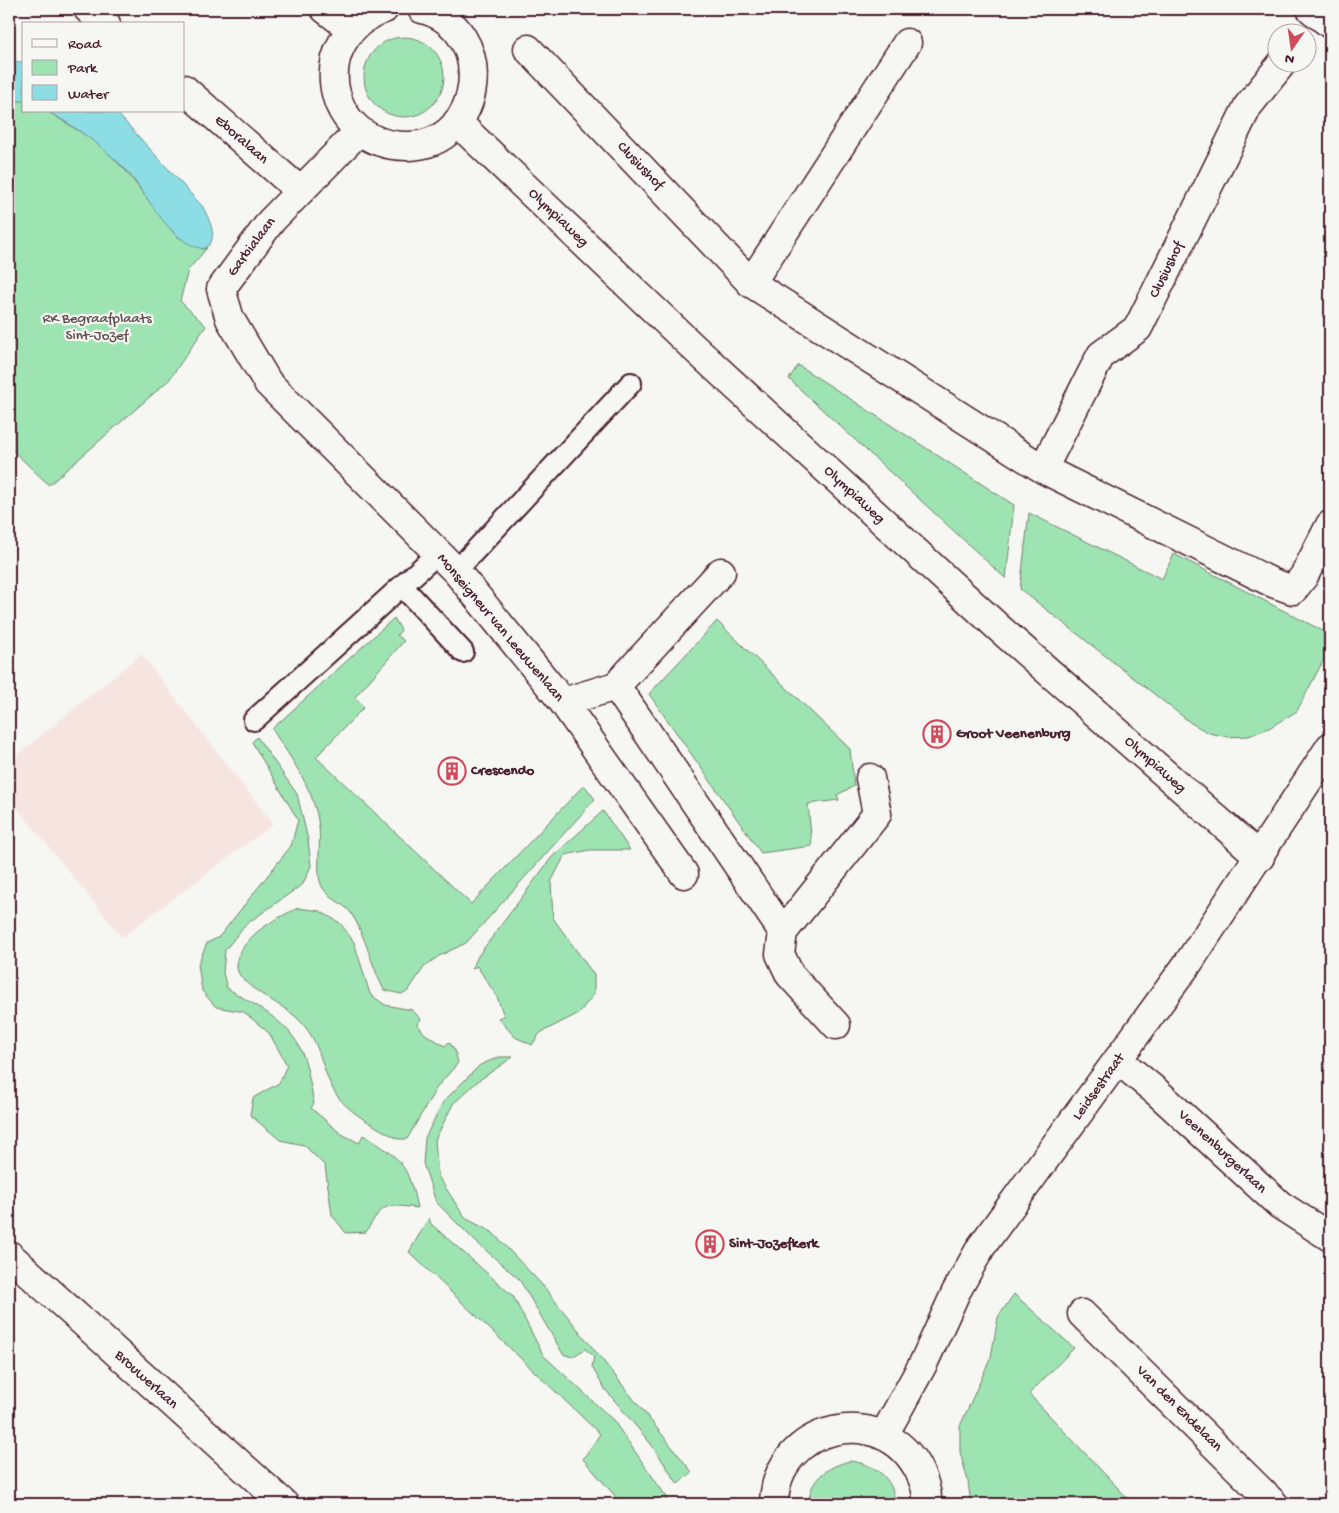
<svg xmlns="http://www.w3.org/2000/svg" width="1339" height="1513" font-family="'Gochi Hand',sans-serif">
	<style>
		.built { fill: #f6e4e1 }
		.green { fill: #9de4b2; stroke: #74826e }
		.water { fill: #8ddee4; stroke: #72929a }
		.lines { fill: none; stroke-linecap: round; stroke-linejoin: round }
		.service-casing { stroke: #4a1f2b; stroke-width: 24 }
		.pedestrian-casing { stroke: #4a1f2b; stroke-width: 31 }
		.minor-casing { stroke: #4a1f2b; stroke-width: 31 }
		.secondary-casing { stroke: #4a1f2b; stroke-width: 31 }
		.primary-casing { stroke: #4a1f2b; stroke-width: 31 }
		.service { stroke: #f6f6f2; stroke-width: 20 }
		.pedestrian { stroke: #f6f6f2; stroke-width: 28 }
		.minor { stroke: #f6f6f2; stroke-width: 28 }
		.secondary { stroke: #f6f6f2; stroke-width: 28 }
		.primary { stroke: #f6f6f2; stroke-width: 28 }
		.labels { text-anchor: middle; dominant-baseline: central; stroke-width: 4.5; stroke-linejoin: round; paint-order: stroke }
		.street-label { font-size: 15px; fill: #4a1f2b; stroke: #f6f6f2 }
		.park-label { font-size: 15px; fill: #5f504d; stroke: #f6f6f2 }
		.poi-label { font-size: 15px; font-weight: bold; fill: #4a1f2b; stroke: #f6f6f2; text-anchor: start }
	</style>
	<rect width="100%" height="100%" fill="#f6f6f2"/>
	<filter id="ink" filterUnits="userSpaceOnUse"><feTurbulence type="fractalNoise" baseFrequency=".02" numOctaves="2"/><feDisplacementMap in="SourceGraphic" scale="10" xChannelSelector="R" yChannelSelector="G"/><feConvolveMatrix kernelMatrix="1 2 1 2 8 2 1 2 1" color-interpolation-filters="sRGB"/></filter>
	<g filter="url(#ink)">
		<path class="built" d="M141,654L273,824L122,937L9,798V762Z"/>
		<path class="green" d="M364 77a40 40 0 1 1 80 0a40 40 0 1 1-80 0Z
			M9,100L24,101V111H47L98,143L126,171L176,236L203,249L207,248L188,270L180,301L206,326L169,380L49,485L9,447Z
			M798,365L1014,505L1006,579L789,379Z
			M1029,513L1162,579L1174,554L1323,631L1324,659L1297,711L1269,728L1249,736L1228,737L1209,733L1191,723L1020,589Z
			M394,618L401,630L397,635L404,641L355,697L364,707L316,757L471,904L584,785L595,799L466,943L439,956L425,966L408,991L401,994L384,990C371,965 366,936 351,913C343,902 326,898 321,884C316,873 321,842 319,827C315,790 292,760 272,729Z
			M717,621L850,749L854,786L837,795L839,800L808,804L812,846L761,853L649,694Z
			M257,737L297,794L308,840L311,866L303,884L245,925L225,950L223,973L227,988C252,1004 285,1019 299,1046C308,1063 310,1085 314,1103L311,1108L340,1133L359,1143L363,1135C401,1158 408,1164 417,1208C384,1204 383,1203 366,1232L346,1233L332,1215L325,1166L304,1145L280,1140L250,1115L253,1098L279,1083L287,1065L269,1033L244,1012L216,1007L202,991L198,964L207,943L219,937L291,846L298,820L252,742Z
			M603,811L630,850H590L565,855L551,882L553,918L594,975V994L579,1013L540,1033L532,1045L515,1037L498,1018L504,1016L497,997L477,966L472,969L478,956L552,857Z
			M298,908L320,911L340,923L354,942L370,994L385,1005L412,1010L421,1019L417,1024L425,1034L445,1046L449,1042L455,1050L458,1063L437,1087L407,1139H398C377,1127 347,1113 334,1091C319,1064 322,1041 296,1017C282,1004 237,985 237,967C237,938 275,919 298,908Z
			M499,1057H513L478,1081L453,1104L435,1140L438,1176L465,1218L492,1232L544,1287L692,1472L678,1484L651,1444L604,1388L592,1367L594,1356L585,1349L572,1357L563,1354L519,1279L475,1241L436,1202L423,1163L425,1138L443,1102L480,1065Z
			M429,1218L431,1224L513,1296L543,1355L613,1420L668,1499L662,1504H622L583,1459L600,1434L409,1252Z
			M1014,1294L1074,1348L1029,1394L1133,1504H971L968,1481L960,1452V1426L991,1357L998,1317Z
			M850,1461C874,1464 894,1477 895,1504H809C808,1480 828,1466 850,1461Z"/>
		<path class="water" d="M9,61L24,62V101L9,100Z
			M47,111H114L117,113L203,207C209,220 221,241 203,249C166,241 149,194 124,168C101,145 76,127 47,111Z"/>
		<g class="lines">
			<g class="service-casing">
				<path id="service" d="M456,571L631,383
					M402,586L463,652
					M254,720L438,553"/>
			</g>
			<g class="pedestrian-casing">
				<path id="pedestrian" d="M751,283L907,43"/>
			</g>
			<g class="minor-casing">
				<path id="minor" d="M88,9L106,24
					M1311,9L1330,24
					M528,49L751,283L1043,469L1273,583L1293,590L1304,576L1330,525
					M184,89L299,190
					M359,131L271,221L221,289L230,319L268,383L456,571L563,702L684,874
					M1043,469L1101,355L1138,328L1248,106L1283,62
					M616,686L783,932L877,814L870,778
					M563,702L616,686L721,572
					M783,932L780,954L790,975L836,1025
					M1118,1060L1158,1093L1280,1205L1330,1237
					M9,1255L284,1504
					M1082,1314L1274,1504"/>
			</g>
			<g class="secondary-casing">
				<path id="secondary" d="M325,9L351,29
					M384,9C305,37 324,147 408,146C485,145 498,28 422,9
					M457,122L692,346L1000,629L1260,857"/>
			</g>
			<g class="primary-casing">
				<path id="primary" d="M884,1435L923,1364L956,1292L981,1247L1189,962L1330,747
					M774,1504C775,1424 884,1400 919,1471C924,1481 928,1493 927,1504"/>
			</g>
			<use href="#service" class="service"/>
			<use href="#pedestrian" class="pedestrian"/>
			<use href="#minor" class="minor"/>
			<use href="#secondary" class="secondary"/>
			<use href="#primary" class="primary"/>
		</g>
	</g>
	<defs>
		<g id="building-ring" transform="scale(1.4375)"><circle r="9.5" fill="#f6f6f2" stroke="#d1495b" stroke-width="1.5"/><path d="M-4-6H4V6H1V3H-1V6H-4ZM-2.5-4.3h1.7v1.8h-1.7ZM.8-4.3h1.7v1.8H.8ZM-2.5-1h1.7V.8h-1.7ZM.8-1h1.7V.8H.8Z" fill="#d1495b"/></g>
	</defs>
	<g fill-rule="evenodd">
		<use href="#building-ring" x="937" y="734"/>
		<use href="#building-ring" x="452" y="771"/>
		<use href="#building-ring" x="710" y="1244"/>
	</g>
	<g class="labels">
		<g class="street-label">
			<text transform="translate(241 140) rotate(41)">Eboralaan</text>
			<text transform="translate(640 166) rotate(46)">Clusiushof</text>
			<text transform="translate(558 218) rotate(44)">Olympiaweg</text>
			<text transform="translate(252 247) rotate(-53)">Garbialaan</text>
			<text transform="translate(1167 270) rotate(-64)">Clusiushof</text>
			<text transform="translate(854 495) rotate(43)">Olympiaweg</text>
			<text transform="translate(500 628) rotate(50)">Monseigneur van Leeuwenlaan</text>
			<text transform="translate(1155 765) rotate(42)">Olympiaweg</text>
			<text transform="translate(1099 1087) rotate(-54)">Leidsestraat</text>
			<text transform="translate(1222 1152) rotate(43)">Veenenburgerlaan</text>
			<text transform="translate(146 1380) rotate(42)">Brouwerlaan</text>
			<text transform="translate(1179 1409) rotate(45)">Van den Endelaan</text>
		</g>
		<g class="park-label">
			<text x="97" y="319">RK Begraafplaats<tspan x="97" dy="17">Sint-Jozef</tspan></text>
		</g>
		<g class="poi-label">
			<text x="956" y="734">Groot Veenenburg</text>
			<text x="471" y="771">Crescendo</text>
			<text x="729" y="1244">Sint-Jozefkerk</text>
		</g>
	</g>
	<rect width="1339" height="1513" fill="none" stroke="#f6f6f2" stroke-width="30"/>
	<rect x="15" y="15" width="1309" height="1483" fill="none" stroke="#4a1f2b" stroke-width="2" filter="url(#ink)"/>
	<rect x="22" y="22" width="162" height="90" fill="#f6f6f2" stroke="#b1a0a2"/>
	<rect x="32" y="39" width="25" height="8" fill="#f6f6f2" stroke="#b1a0a2"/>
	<text x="68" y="48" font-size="15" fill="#4a1f2b">Road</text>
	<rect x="32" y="60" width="25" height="15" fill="#9de4b2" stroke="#b1a0a2"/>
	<text x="68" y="72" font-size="15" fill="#4a1f2b">Park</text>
	<rect x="32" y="85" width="25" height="15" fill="#8ddee4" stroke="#b1a0a2"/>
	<text x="68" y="98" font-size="15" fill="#4a1f2b">Water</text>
	<g transform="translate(1292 48) rotate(193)"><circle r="24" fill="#f6f6f2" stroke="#b1a0a2"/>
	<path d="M0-4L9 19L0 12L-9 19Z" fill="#d1495b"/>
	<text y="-8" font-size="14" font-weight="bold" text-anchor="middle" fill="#4a1f2b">N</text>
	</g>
</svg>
